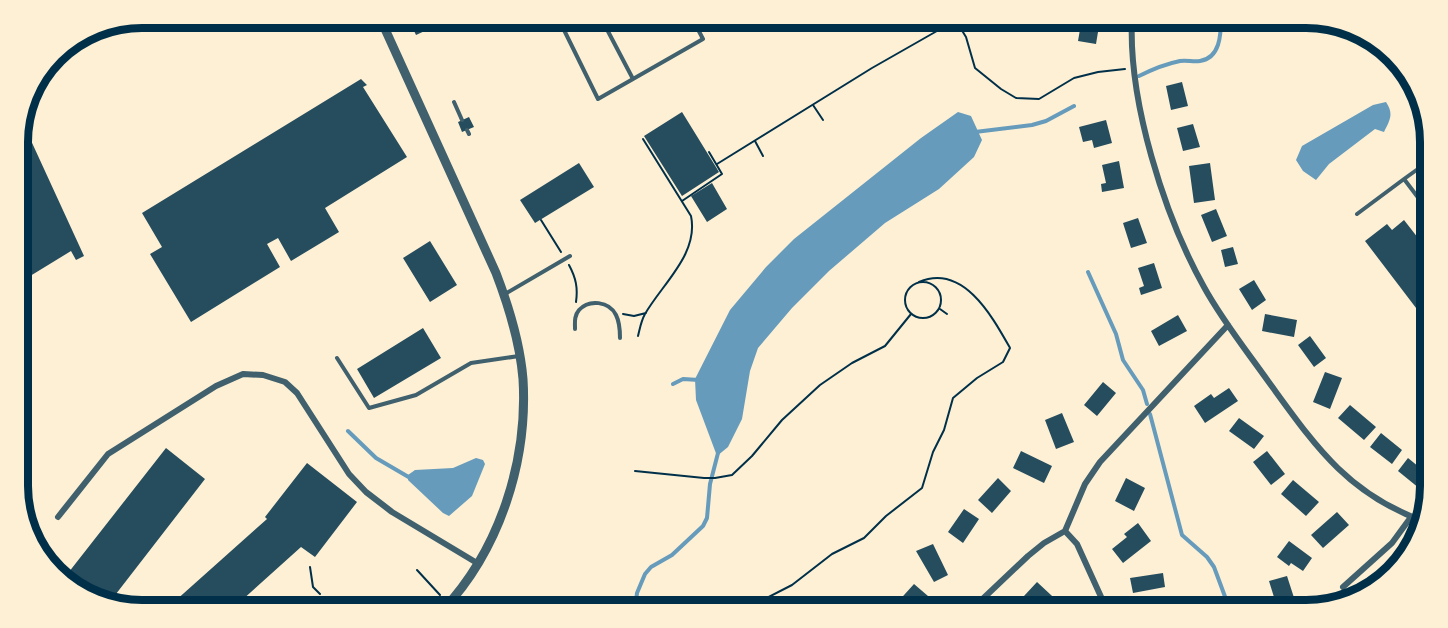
<svg xmlns="http://www.w3.org/2000/svg" width="1448" height="628" font-family="Manrope,sans-serif">
	<style>
		.water { fill: #669bbc }
		.lines { fill: none; stroke-linecap: round; stroke-linejoin: round }
		.stream { stroke: #669bbc; stroke-width: 4 }
		.building { fill: #264d5e }
		.path { stroke: #003049; stroke-width: 2 }
		.service { stroke: #3f606c; stroke-width: 4 }
		.minor { stroke: #3f606c; stroke-width: 6 }
		.tertiary { stroke: #3f606c; stroke-width: 9 }
		.rim { fill: none; stroke: #003049; stroke-width: 8 }
	</style>
	<rect width="100%" height="100%" fill="#fdf0d5"/>
	<path class="water" d="M1386,102C1394,114 1390,120 1384,132L1375,129L1329,164L1316,180L1303,171L1296,160L1302,146L1373,105Z
		M958,112L971,116L982,140L974,157L939,189L885,223L829,271L792,308L758,348L750,371L742,419L728,447L717,456L696,400L695,379L730,310L766,267L794,239L921,138Z
		M476,458L483,460L485,464L472,496L449,516L443,513L408,480V475L415,470L453,468Z"/>
	<g class="lines">
		<path class="stream" d="M1139,76C1153,69 1165,64 1180,61C1187,60 1193,62 1200,61C1220,58 1221,35 1221,18
			M975,132L1032,125L1046,121L1074,106
			M1088,272L1116,334L1123,360L1143,390L1147,404
			M673,384L683,379L699,380
			M1150,414L1182,535L1207,557L1214,567L1230,610
			M348,431L376,458L412,479
			M635,610L637,593L645,574L651,567L672,555L703,526L707,518L710,484L718,453"/>
	</g>
	<path class="building" d="M408,18H453L416,35Z
		M1082,18L1100,20L1096,44L1078,41Z
		M361,79L367,85L363,87L407,157L325,208L339,232L291,261L278,238L267,244L280,267L191,322L150,254L162,247L142,213Z
		M1182,82L1188,106L1171,110L1166,86Z
		M682,112L719,172L682,196L644,136Z
		M469,117L474,127L462,132L458,122Z
		M1106,120L1112,143L1094,148L1092,140L1083,142L1079,127Z
		M22,121L84,256L76,260L71,251L22,281L19,276L18,134Z
		M1193,124L1200,147L1183,151L1177,128Z
		M1119,161L1124,188L1102,192L1101,184L1106,183L1102,165Z
		M579,163L594,187L535,223L520,200Z
		M1210,163L1215,200L1194,203L1189,166Z
		M712,183L727,209L707,222L691,196Z
		M1216,209L1227,236L1212,242L1201,215Z
		M1138,218L1147,243L1131,248L1123,223Z
		M1404,220L1429,252V325L1365,241L1387,224L1392,230Z
		M430,241L457,285L430,302L403,258Z
		M1233,247L1238,264L1225,267L1221,250Z
		M1154,263L1162,288L1141,295L1139,288L1144,286L1138,268Z
		M1254,280L1266,300L1252,310L1239,289Z
		M1265,314L1297,320L1294,337L1262,331Z
		M1178,315L1187,331L1159,346L1151,331Z
		M423,328L441,358L374,398L357,369Z
		M1310,336L1326,358L1314,367L1298,345Z
		M1325,372L1342,378L1330,409L1313,402Z
		M1103,382L1116,393L1097,416L1084,405Z
		M1229,388L1238,401L1205,423L1194,406L1211,394L1214,398Z
		M1350,405L1376,427L1364,440L1338,418Z
		M1062,413L1074,442L1056,449L1045,420Z
		M1239,418L1264,436L1254,449L1229,431Z
		M1381,433L1402,450L1392,464L1370,447Z
		M166,448L205,479L109,603L95,601L65,577Z
		M1021,451L1052,466L1044,483L1013,468Z
		M1267,451L1285,474L1271,485L1253,462Z
		M1408,458L1430,476V487L1425,493L1398,471Z
		M307,463L357,502L315,557L301,547L231,610H165L267,519L265,517Z
		M998,478L1011,491L992,513L978,500Z
		M1126,478L1145,488L1134,511L1115,501Z
		M1293,480L1319,502L1306,516L1281,494Z
		M964,509L979,519L963,543L948,532Z
		M1337,512L1349,525L1323,548L1311,535Z
		M1138,523L1151,541L1123,563L1112,549L1127,537L1124,534Z
		M1289,541L1312,558L1303,571L1291,563L1289,566L1277,557Z
		M933,544L948,575L934,582L916,551Z
		M1163,573L1165,587L1133,593L1130,578Z
		M1287,576L1297,607L1288,610H1278L1269,581Z
		M1037,582L1065,608L1063,610H1039L1024,596Z
		M914,584L928,596L916,610H901L895,605Z
		M1172,604L1174,610H1156L1155,608Z"/>
	<g class="lines">
		<path class="path" d="M813,105L823,120
			M755,141L763,156
			M717,164L872,68L951,23L958,24L966,37L975,68L1001,89L1016,98L1039,99L1074,78L1098,72L1125,69
			M682,201L722,174L709,152
			M541,220L561,252
			M569,265C576,278 578,288 576,302
			M905 300a18 18 0 1 1 36 0a18 18 0 1 1-36 0Z
			M940,309L947,314
			M623,314L634,316L646,313
			M638,336C640,328 641,321 645,314C662,284 699,254 691,216L643,139
			M635,471L704,478H715L732,475L752,456L782,420L820,385L852,363L885,346L911,314
			M310,567L313,587L320,594
			M417,570L440,595
			M749,610L761,601L792,585L832,554L864,538L886,516L922,488L933,452L944,430L953,398L977,378L1003,362L1010,348C992,316 963,263 919,282"/>
		<path class="service" d="M587,18L564,30L598,99L703,39L692,18
			M601,18L633,79
			M454,102L462,120
			M467,130L469,134
			M1429,161L1404,179L1429,212
			M1357,214L1404,179
			M505,294L570,256
			M575,329C575,322 574,316 579,310C589,299 609,301 616,315C619,321 620,331 620,338
			M337,358L369,408L416,395L471,363L519,356"/>
		<path class="minor" d="M1132,18C1128,101 1164,215 1204,287C1222,320 1246,350 1268,381C1314,444 1346,493 1423,521
			M58,517L108,454L216,386L243,374L263,375L285,382L297,393L349,474L366,492L392,512L477,563
			M1065,531L1077,544L1107,610
			M1343,587L1392,543L1411,517
			M971,610L1028,556L1044,543L1065,531L1085,484L1100,462L1228,325"/>
		<path class="tertiary" d="M380,18L496,273C509,307 520,342 523,379C528,461 500,549 443,610"/>
	</g>
	<path d="M0 0H1448V628H0ZM142 28H1306A114 114 0 0 1 1420 142V486A114 114 0 0 1 1306 600H142A114 114 0 0 1 28 486V142A114 114 0 0 1 142 28Z" fill="#fdf0d5" fill-rule="evenodd"/>
	<path class="rim" d="M142 28H1306A114 114 0 0 1 1420 142V486A114 114 0 0 1 1306 600H142A114 114 0 0 1 28 486V142A114 114 0 0 1 142 28Z"/>
</svg>
